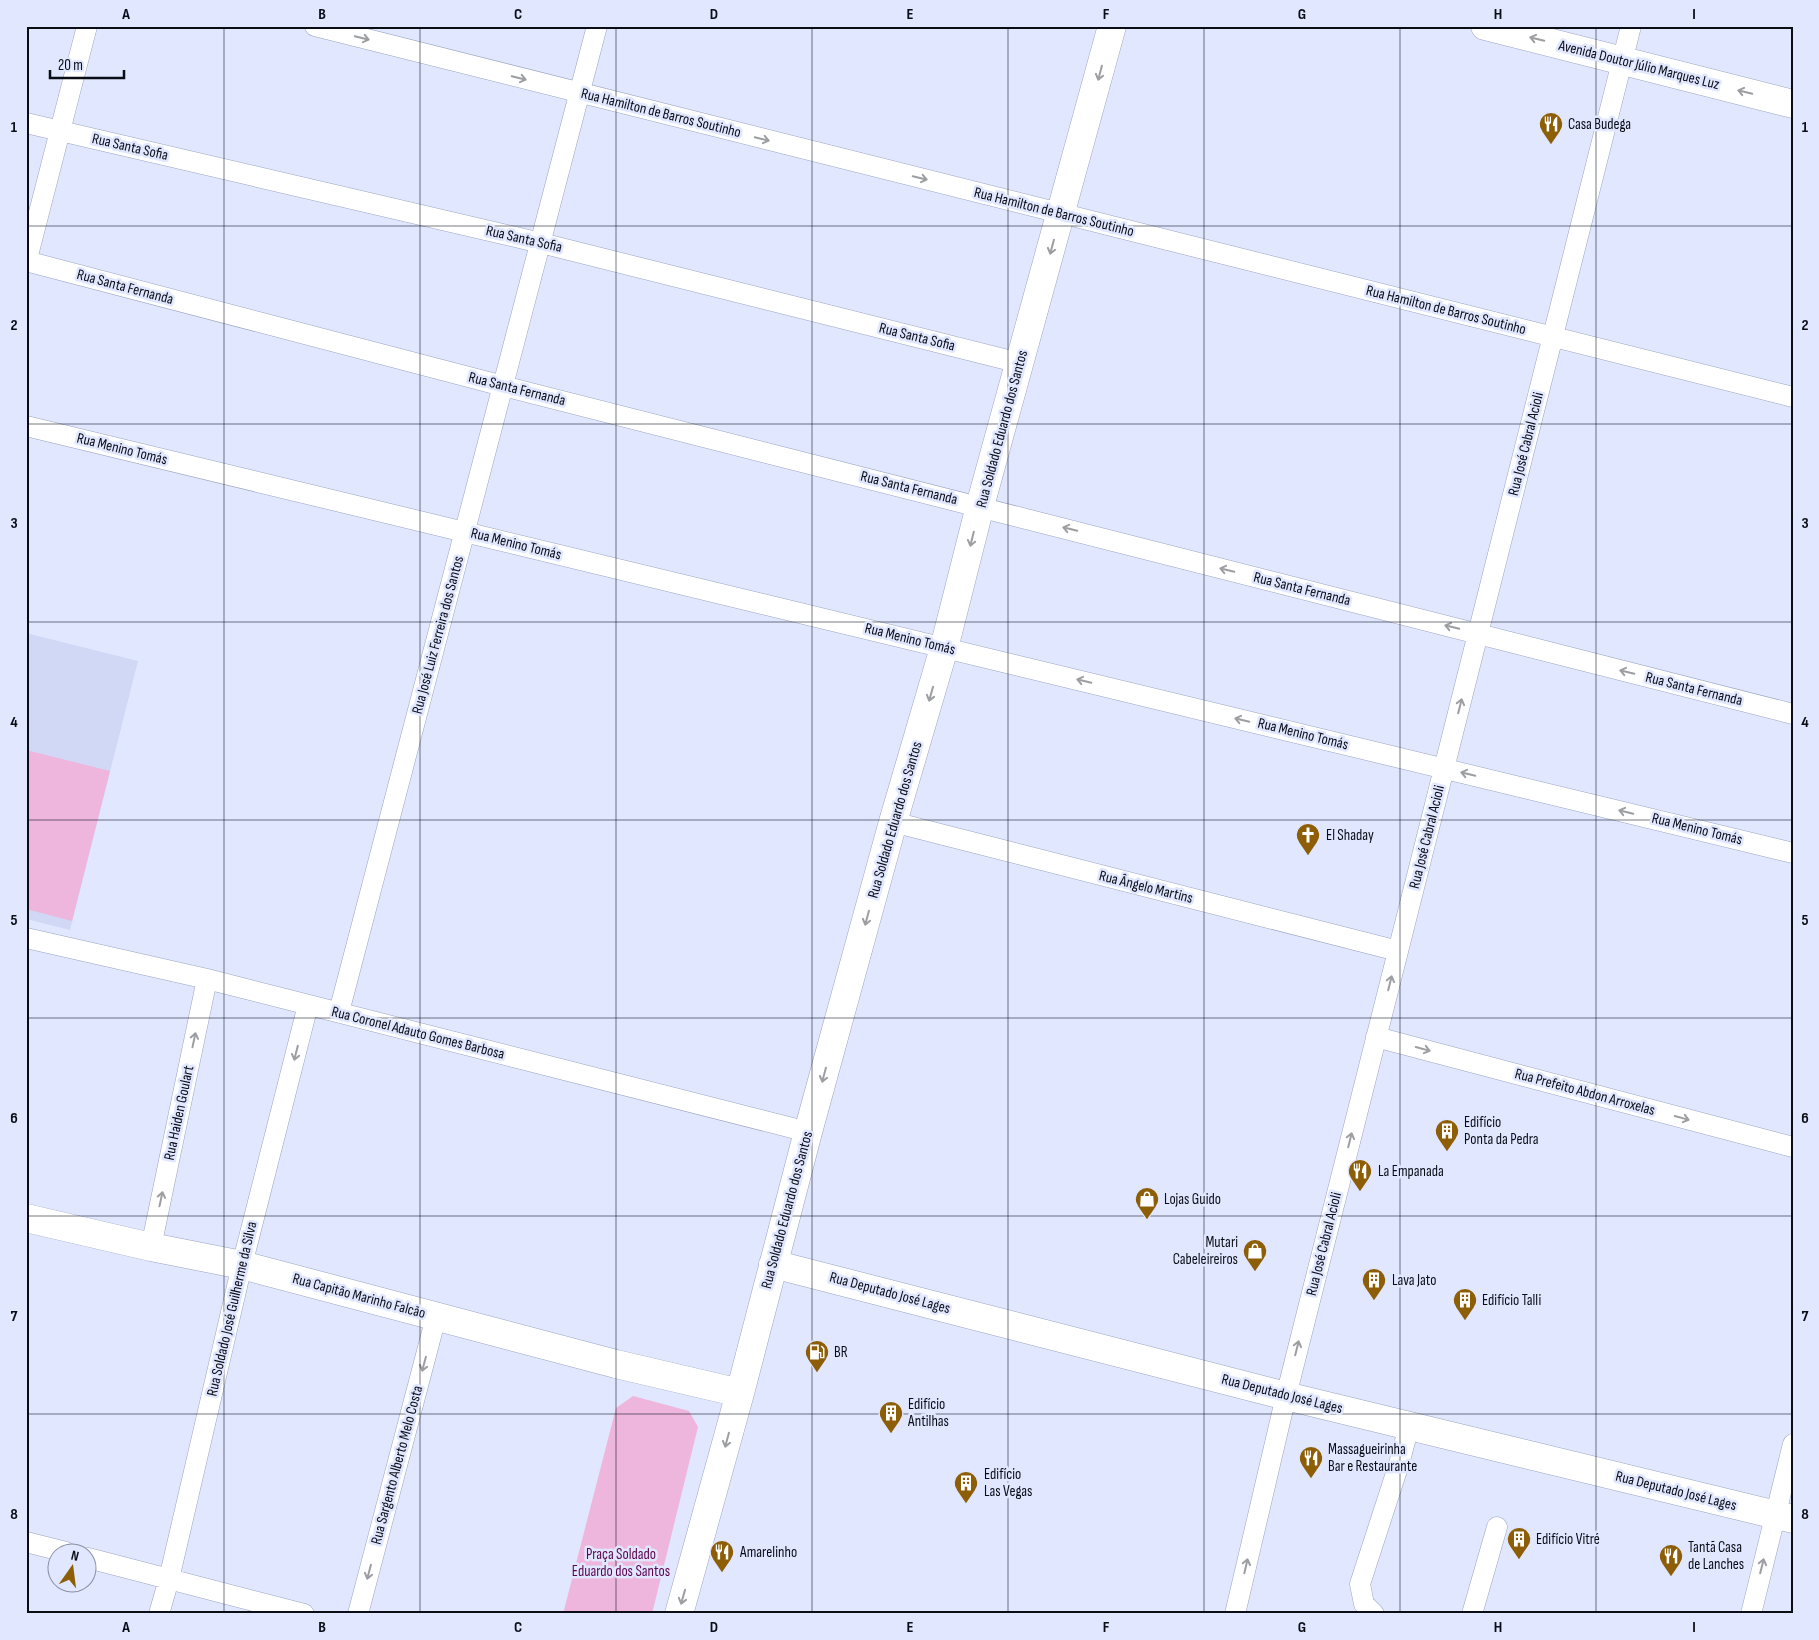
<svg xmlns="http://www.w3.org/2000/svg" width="1819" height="1640" font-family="'Sofia Sans Condensed',sans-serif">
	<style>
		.built { fill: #d0d8f5 }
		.park { fill: #eeb6dd }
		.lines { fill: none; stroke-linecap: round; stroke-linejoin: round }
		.street-casing { stroke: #9ca4c0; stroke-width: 21 }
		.secondary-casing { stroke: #9ca4c0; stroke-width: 29 }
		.street { stroke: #fff; stroke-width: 20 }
		.secondary { stroke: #fff; stroke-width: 28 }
		.oneway { stroke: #9d9ea2 }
		.grid { fill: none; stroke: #0a0c16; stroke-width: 1; stroke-opacity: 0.55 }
		.labels { text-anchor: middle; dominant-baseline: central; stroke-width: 5; stroke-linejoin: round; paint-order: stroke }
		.street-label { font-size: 15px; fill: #0a0c16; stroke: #e0e7ff }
		.poi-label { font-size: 15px; fill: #0a0c16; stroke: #e0e7ff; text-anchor: start }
		.park-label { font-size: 15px; fill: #5d034d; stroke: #e0e7ff }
		.neatline { fill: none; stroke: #0a0c16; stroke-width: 2 }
		.grid-label { font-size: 16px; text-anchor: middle; font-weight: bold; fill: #0a0c16 }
	</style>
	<rect width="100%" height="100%" fill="#e0e7ff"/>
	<path class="built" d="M26,633L138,661L70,930L26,919Z"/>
	<path class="park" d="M26,750L110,771L72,921L26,909Z
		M633,1396L689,1411L698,1427L652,1614H563L616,1408Z"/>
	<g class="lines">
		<g class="street-casing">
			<path id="street" d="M315,26L1793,397
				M26,123L541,243L1020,363
				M26,261L503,386L1793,714
				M26,263L87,26
				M26,426L1793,853
				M893,822L1398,951
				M26,938L207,979L808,1132
				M339,1012L597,26
				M1376,1037L1793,1147
				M151,1247L207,979
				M26,1542L66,1552
				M88,1558L304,1614
				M159,1614L169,1579L242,1265L308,1005
				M358,1614L436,1317
				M1235,1614L1286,1396L1631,26
				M1374,1614L1364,1604L1360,1584L1399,1464L1409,1426
				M1472,1614L1497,1527
				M1751,1614L1793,1444"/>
		</g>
		<g class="secondary-casing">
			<path id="secondary" d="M1485,26L1793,104
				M26,1218L151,1247L242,1265L616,1364L740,1393
				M773,1264L1286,1396L1793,1519
				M679,1614L740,1393L808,1132L893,822L944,648L980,506L1112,26"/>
		</g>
		<use href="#street" class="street"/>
		<use href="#secondary" class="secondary"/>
	</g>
	<defs><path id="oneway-shaft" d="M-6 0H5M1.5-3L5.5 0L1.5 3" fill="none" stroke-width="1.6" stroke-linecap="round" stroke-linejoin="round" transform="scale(1.25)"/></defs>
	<g class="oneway">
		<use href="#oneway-shaft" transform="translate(362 38) rotate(14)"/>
		<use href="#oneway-shaft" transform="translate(1537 39) rotate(-166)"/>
		<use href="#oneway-shaft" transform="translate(1100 73) rotate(105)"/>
		<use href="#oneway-shaft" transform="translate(519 78) rotate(14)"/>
		<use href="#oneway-shaft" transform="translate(1745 92) rotate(-166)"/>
		<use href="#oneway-shaft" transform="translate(762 139) rotate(14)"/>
		<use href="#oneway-shaft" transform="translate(920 178) rotate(14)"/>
		<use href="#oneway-shaft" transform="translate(1052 247) rotate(105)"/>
		<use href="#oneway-shaft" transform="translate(1070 529) rotate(-166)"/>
		<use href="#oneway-shaft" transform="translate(972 539) rotate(104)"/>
		<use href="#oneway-shaft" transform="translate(1227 570) rotate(-166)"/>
		<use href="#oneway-shaft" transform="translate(1452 627) rotate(-166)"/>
		<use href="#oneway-shaft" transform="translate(1627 672) rotate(-166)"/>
		<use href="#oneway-shaft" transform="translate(1084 681) rotate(-166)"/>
		<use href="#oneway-shaft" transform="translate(931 694) rotate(106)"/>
		<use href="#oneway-shaft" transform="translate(1460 706) rotate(-76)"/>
		<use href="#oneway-shaft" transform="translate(1242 720) rotate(-166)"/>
		<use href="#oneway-shaft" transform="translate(1468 774) rotate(-166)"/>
		<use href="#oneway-shaft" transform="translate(1626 812) rotate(-166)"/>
		<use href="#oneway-shaft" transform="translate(867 918) rotate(105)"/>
		<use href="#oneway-shaft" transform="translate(1390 983) rotate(-76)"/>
		<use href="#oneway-shaft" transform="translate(194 1040) rotate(-78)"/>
		<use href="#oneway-shaft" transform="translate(1423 1049) rotate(15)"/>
		<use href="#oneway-shaft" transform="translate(296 1053) rotate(104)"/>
		<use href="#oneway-shaft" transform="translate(824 1075) rotate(105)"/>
		<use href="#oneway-shaft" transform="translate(1682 1118) rotate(15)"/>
		<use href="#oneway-shaft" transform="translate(1350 1140) rotate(-76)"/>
		<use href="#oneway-shaft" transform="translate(161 1199) rotate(-78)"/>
		<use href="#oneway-shaft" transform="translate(1297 1348) rotate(-76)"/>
		<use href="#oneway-shaft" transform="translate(424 1364) rotate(105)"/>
		<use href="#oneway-shaft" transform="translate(727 1440) rotate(105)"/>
		<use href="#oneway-shaft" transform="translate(1246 1566) rotate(-77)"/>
		<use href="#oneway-shaft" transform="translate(1762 1566) rotate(-76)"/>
		<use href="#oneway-shaft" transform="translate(369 1572) rotate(105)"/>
		<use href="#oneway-shaft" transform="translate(683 1597) rotate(106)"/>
	</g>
	<path class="grid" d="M224,26V1614M420,26V1614M616,26V1614M812,26V1614M1008,26V1614M1204,26V1614M1400,26V1614M1596,26V1614M26,226H1793M26,424H1793M26,622H1793M26,820H1793M26,1018H1793M26,1216H1793M26,1414H1793"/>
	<defs>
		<g id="restaurant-pin" transform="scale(1.25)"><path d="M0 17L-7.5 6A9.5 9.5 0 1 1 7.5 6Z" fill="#8d5e06" stroke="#e0e7ff"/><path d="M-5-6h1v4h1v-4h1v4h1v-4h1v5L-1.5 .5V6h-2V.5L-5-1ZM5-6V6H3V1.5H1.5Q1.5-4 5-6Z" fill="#fff"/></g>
		<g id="church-pin" transform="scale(1.25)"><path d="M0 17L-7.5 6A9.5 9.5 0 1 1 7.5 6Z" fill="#8d5e06" stroke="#e0e7ff"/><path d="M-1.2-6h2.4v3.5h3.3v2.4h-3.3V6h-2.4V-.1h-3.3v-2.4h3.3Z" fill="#fff"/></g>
		<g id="building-pin" transform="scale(1.25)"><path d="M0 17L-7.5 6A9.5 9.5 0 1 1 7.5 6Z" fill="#8d5e06" stroke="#e0e7ff"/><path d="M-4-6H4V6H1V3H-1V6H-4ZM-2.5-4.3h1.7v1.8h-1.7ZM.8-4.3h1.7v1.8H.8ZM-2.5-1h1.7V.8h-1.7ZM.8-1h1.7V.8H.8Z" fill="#fff"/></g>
		<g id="shop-pin" transform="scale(1.25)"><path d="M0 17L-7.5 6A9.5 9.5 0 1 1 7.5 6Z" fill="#8d5e06" stroke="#e0e7ff"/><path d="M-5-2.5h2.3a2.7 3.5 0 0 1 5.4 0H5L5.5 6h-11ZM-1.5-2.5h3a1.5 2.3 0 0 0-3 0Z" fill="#fff"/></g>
		<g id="fuel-pin" transform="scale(1.25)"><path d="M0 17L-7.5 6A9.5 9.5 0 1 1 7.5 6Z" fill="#8d5e06" stroke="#e0e7ff"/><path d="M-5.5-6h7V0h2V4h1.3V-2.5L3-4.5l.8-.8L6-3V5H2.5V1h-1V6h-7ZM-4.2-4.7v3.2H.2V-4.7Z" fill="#fff"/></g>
	</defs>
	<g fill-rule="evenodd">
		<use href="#restaurant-pin" x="1551" y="124"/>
		<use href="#church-pin" x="1308" y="835"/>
		<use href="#building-pin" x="1447" y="1131"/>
		<use href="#restaurant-pin" x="1360" y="1171"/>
		<use href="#shop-pin" x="1147" y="1199"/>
		<use href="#shop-pin" x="1255" y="1251"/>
		<use href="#building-pin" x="1374" y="1280"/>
		<use href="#building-pin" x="1465" y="1300"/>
		<use href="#fuel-pin" x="817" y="1352"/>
		<use href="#building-pin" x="891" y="1413"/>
		<use href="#restaurant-pin" x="1311" y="1458"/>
		<use href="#building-pin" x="966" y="1483"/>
		<use href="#building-pin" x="1519" y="1539"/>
		<use href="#restaurant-pin" x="722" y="1552"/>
		<use href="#restaurant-pin" x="1671" y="1556"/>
	</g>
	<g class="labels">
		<g class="street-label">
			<text transform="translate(1639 65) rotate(14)">Avenida Doutor Júlio Marques Luz</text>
			<text transform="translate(661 113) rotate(14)">Rua Hamilton de Barros Soutinho</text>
			<text transform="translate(130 147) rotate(13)">Rua Santa Sofia</text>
			<text transform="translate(1054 212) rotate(14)">Rua Hamilton de Barros Soutinho</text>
			<text transform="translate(524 239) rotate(13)">Rua Santa Sofia</text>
			<text transform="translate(125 287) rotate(15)">Rua Santa Fernanda</text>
			<text transform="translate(1446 310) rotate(14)">Rua Hamilton de Barros Soutinho</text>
			<text transform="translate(917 337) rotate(14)">Rua Santa Sofia</text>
			<text transform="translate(517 389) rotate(14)">Rua Santa Fernanda</text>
			<text transform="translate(1002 429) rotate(-75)">Rua Soldado Eduardo dos Santos</text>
			<text transform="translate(1526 444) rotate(-76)">Rua José Cabral Acioli</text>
			<text transform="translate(122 449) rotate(14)">Rua Menino Tomás</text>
			<text transform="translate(909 488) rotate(14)">Rua Santa Fernanda</text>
			<text transform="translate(516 544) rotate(14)">Rua Menino Tomás</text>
			<text transform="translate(1302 589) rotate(14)">Rua Santa Fernanda</text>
			<text transform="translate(438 635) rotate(-75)">Rua José Luiz Ferreira dos Santos</text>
			<text transform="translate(910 639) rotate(14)">Rua Menino Tomás</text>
			<text transform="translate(1694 689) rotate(14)">Rua Santa Fernanda</text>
			<text transform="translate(1303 734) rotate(14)">Rua Menino Tomás</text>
			<text transform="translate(895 820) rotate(-74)">Rua Soldado Eduardo dos Santos</text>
			<text transform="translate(1697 829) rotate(14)">Rua Menino Tomás</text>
			<text transform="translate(1427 837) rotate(-76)">Rua José Cabral Acioli</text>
			<text transform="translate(1146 887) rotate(14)">Rua Ângelo Martins</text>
			<text transform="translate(418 1033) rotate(14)">Rua Coronel Adauto Gomes Barbosa</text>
			<text transform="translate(1585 1092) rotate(15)">Rua Prefeito Abdon Arroxelas</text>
			<text transform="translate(179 1113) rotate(-78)">Rua Haiden Goulart</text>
			<text transform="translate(787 1210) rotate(-75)">Rua Soldado Eduardo dos Santos</text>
			<text transform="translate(1324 1244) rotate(-76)">Rua José Cabral Acioli</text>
			<text transform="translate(890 1293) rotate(15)">Rua Deputado José Lages</text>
			<text transform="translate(359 1296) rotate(15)">Rua Capitão Marinho Falcão</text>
			<text transform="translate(232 1309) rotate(-77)">Rua Soldado José Guilherme da Silva</text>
			<text transform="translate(1282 1394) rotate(14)">Rua Deputado José Lages</text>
			<text transform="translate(397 1465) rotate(-75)">Rua Sargento Alberto Melo Costa</text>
			<text transform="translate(1676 1491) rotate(14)">Rua Deputado José Lages</text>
		</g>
		<g class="poi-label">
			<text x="1568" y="124">Casa Budega</text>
			<text x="1326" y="835">El Shaday</text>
			<text x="1464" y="1122">Edifício<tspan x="1464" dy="17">Ponta da Pedra</tspan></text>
			<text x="1378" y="1171">La Empanada</text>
			<text x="1164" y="1199">Lojas Guido</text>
			<text x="1238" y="1242" text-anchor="end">Mutari<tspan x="1238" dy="17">Cabeleireiros</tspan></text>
			<text x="1392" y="1280">Lava Jato</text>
			<text x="1482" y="1300">Edifício Talli</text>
			<text x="834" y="1352">BR</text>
			<text x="908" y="1404">Edifício<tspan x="908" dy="17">Antilhas</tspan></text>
			<text x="1328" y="1449">Massagueirinha<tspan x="1328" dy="17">Bar e Restaurante</tspan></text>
			<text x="984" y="1474">Edifício<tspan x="984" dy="17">Las Vegas</tspan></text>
			<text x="1536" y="1539">Edifício Vitré</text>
			<text x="1688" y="1547">Tantã Casa<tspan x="1688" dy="17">de Lanches</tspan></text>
			<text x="740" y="1552">Amarelinho</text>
		</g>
		<g class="park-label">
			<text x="621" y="1554">Praça Soldado<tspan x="621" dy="17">Eduardo dos Santos</tspan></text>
		</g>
	</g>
	<rect width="1819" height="1640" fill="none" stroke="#e0e7ff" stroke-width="55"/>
	<g transform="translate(72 1568) rotate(14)"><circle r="24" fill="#e0e7ff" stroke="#8a8fa2"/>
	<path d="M0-4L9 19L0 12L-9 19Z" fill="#8d5e06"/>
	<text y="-8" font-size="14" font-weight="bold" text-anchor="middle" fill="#0a0c16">N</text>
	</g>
	<path d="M50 70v8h74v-8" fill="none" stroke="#0a0c16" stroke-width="2.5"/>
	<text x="58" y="70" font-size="15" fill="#0a0c16" stroke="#e0e7ff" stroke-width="4" paint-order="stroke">20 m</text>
	<rect x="28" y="28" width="1764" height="1584" class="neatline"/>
	<g class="grid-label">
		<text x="126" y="19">A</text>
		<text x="322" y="19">B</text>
		<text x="518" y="19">C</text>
		<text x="714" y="19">D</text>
		<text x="910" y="19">E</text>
		<text x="1106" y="19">F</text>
		<text x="1302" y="19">G</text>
		<text x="1498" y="19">H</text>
		<text x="1694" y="19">I</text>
		<text x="14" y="132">1</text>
		<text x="1805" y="132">1</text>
		<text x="14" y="330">2</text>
		<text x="1805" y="330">2</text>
		<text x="14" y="528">3</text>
		<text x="1805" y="528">3</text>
		<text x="14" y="727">4</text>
		<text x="1805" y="727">4</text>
		<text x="14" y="925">5</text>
		<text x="1805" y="925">5</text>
		<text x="14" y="1123">6</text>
		<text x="1805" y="1123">6</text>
		<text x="14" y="1321">7</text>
		<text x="1805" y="1321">7</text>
		<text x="14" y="1519">8</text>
		<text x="1805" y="1519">8</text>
		<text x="126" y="1632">A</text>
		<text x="322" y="1632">B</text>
		<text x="518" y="1632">C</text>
		<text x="714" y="1632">D</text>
		<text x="910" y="1632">E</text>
		<text x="1106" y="1632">F</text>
		<text x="1302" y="1632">G</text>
		<text x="1498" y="1632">H</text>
		<text x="1694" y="1632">I</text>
	</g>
</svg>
